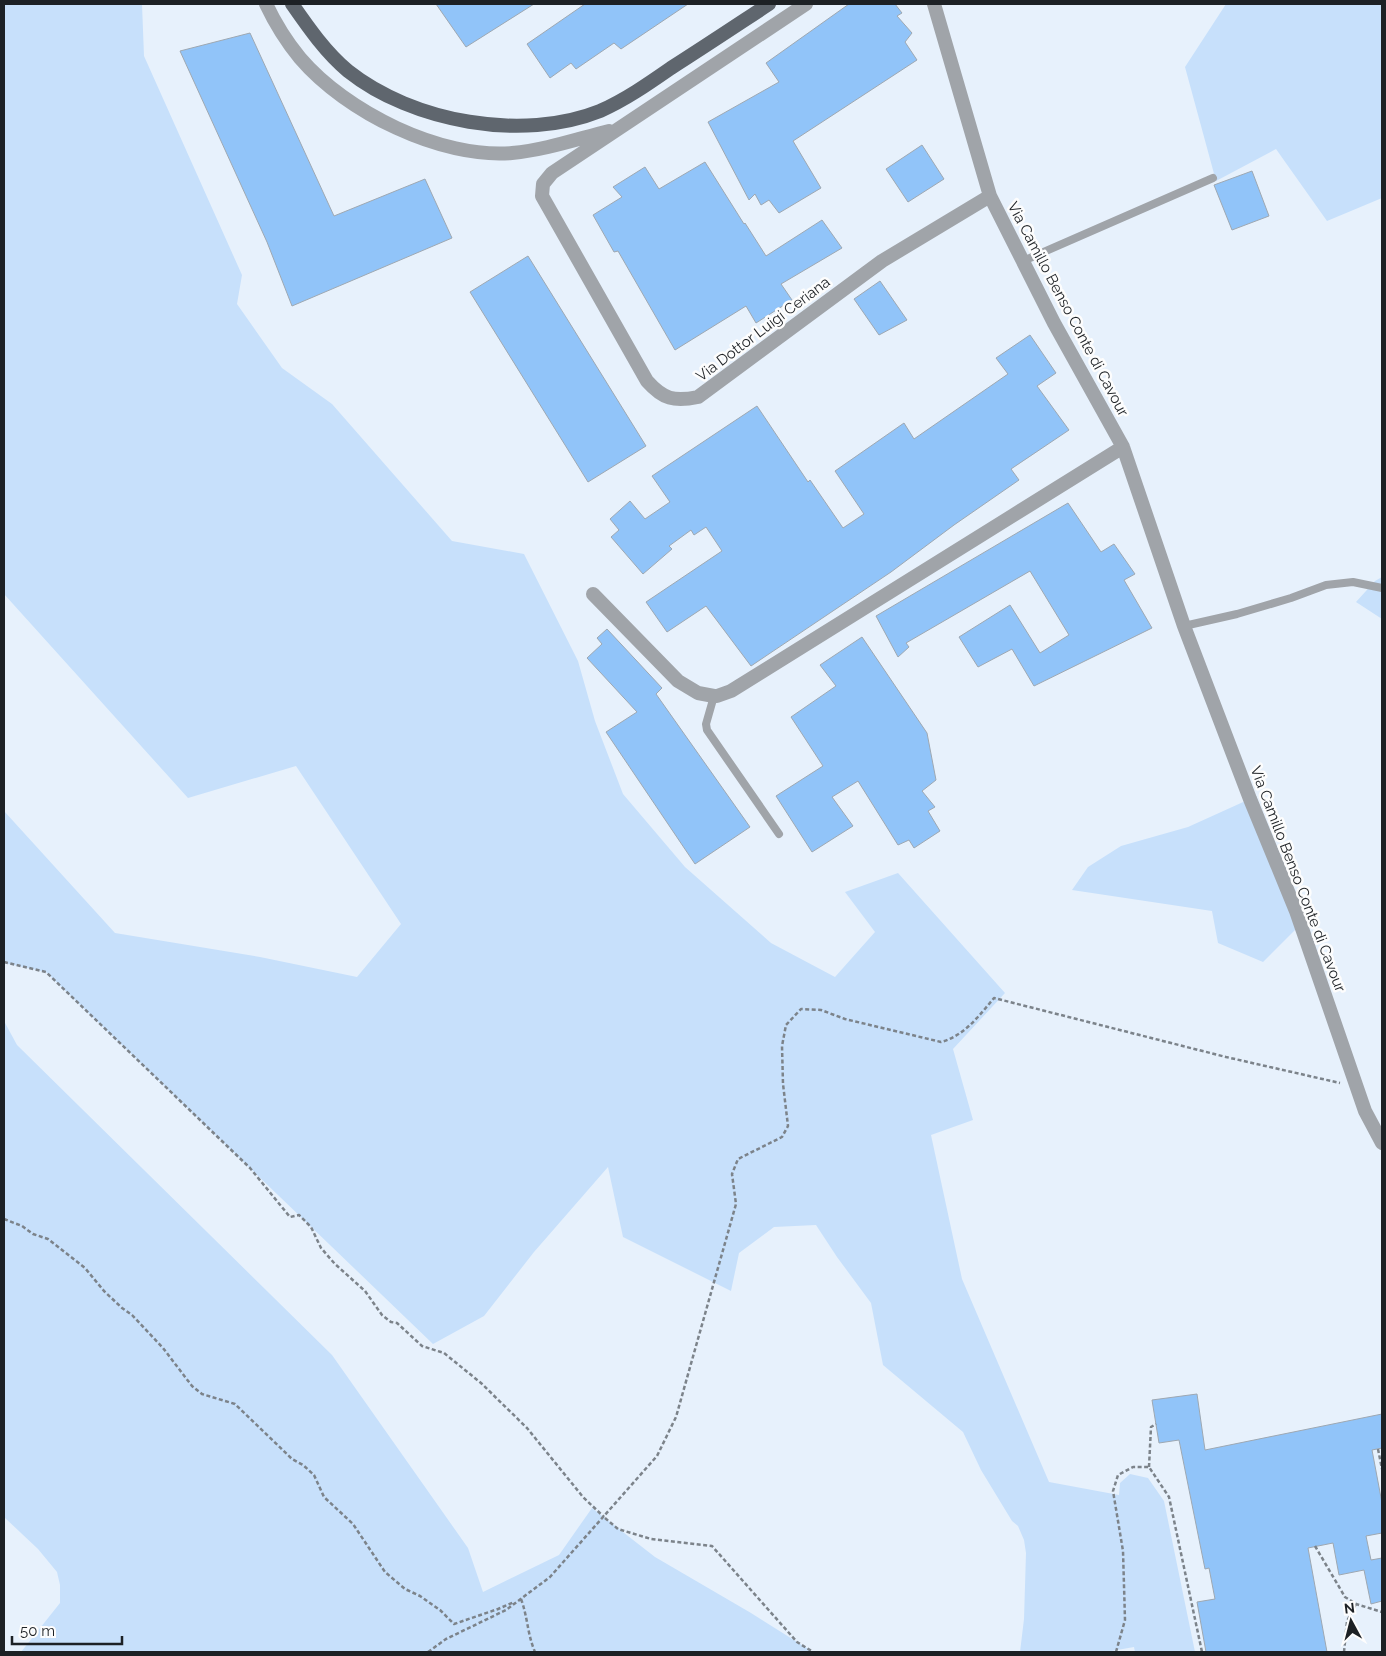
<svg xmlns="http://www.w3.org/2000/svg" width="1386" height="1656" font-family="Raleway,sans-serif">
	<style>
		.green { fill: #c7e0fb }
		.building { fill: #91c4f9; stroke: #9ea8b2 }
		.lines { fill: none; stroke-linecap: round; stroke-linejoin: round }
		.path { stroke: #7c838a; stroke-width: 2.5; stroke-dasharray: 4 2.5; stroke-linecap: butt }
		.service { stroke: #a0a4a9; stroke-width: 8 }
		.minor { stroke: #a0a4a9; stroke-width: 14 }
		.primary { stroke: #5f666e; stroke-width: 14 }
		.labels { text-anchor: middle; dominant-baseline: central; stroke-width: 5; stroke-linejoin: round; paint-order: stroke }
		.street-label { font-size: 15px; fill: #1d2125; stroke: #fdfdfd }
	</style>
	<rect width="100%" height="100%" fill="#e7f1fc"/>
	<path class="green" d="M4,4H142L144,56L242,275L237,304L282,368L332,404L452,541L524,554L578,661L595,721L623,794L685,867L771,943L835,977L875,932L845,892L898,873L1005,993L953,1049L973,1120L931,1135L962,1279L1049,1482L1119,1495L1120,1483L1130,1474L1148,1478L1164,1501L1195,1652H1135L1134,1647L1106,1652H1020L1024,1619L1026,1553L1024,1540L1018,1526L1012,1521L981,1470L963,1432L883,1365L871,1303L837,1257L816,1225L774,1227L739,1253L731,1291L623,1237L608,1167L534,1252L484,1316L433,1344L46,972L4,963V811L115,933L260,957L357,977L401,924L296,766L188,798L4,594Z
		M1226,4H1382V198L1327,221L1276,149L1216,181L1185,67Z
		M1382,577V619L1356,602L1375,581Z
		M1252,798L1297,928L1263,962L1218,943L1212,911L1072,890L1088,867L1121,846L1188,827Z
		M4,1021L17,1045L332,1355L468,1548L483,1592L559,1555L592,1508L655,1557L751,1613L813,1652H21L60,1603V1585L57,1572L38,1549L4,1517Z"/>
	<path class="building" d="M436,4H534L466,47Z
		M585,4H688L621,49L614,43L576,69L571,63L550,78L527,44Z
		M849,4H895L902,13L897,16L912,33L905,42L917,60L793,141L821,188L779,213L769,200L761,205L755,194L749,200L708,122L779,82L766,63Z
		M250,33L334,216L425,179L452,238L292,306L267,242L180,51Z
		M922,145L944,179L908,202L886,169Z
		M705,162L744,224L745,223L766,256L822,220L842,248L781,284L792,300L756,323L746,306L675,350L618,251L614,252L593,215L622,197L613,187L645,167L659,189Z
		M1252,171L1269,216L1232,230L1214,185Z
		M528,256L646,446L588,482L470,292Z
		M880,281L907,320L879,335L854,299Z
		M1030,335L1056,373L1037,386L1069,430L1011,469L1019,480L954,525L891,572L751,666L706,606L667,632L646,602L722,551L706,527L694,535L691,530L669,546L672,549L643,574L611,537L619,530L610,519L630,501L645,519L670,502L652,476L757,406L808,482L810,480L843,528L864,514L835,471L904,423L914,439L1008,374L996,358Z
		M1068,503L1101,552L1114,544L1135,574L1124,580L1152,628L1034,686L1012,649L978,667L959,637L1010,605L1040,653L1069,635L1030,571L906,643L909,647L898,657L876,616Z
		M607,629L662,688L656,694L750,827L695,864L606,732L637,712L587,658L602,644L597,638Z
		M862,637L927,733L936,780L922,791L935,807L928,811L940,831L914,848L909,840L898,845L858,781L832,797L853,826L812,852L776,796L823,766L791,717L836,686L820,665Z
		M1197,1394L1205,1450L1382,1414V1448L1372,1450L1382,1503V1533L1366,1536L1371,1560L1382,1558V1601L1371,1604L1364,1570L1339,1575L1333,1543L1308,1548L1327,1652H1206L1197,1602L1215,1599L1209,1568L1205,1569L1179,1440L1159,1443L1152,1400Z"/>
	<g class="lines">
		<path class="path" d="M4,962L46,972L250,1168L290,1217L299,1215L311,1227L321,1248L335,1264L365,1291L382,1315L391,1322L397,1323L422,1346L444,1353L481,1383L527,1428L583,1497L604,1517
			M4,1219L22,1226L33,1234L48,1239L85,1268L104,1291L122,1308L132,1315L163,1348L192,1386L202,1394L235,1404L292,1459L303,1465L314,1475L324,1497L353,1524L385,1572L405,1589L420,1596L440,1610L454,1624L498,1609L514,1602
			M1378,1449L1382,1469
			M1149,1467L1151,1427L1156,1424
			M605,1518L618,1529L651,1539L712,1546L797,1642L813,1652
			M1315,1546L1345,1597L1356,1604L1382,1612
			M521,1599C528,1618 527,1633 535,1652
			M428,1652L446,1639L506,1610L550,1577L657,1456L676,1417L736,1204L732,1174L738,1159L782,1137L788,1126L783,1084L782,1046L786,1025L801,1009L821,1010L845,1019L941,1042C964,1036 979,1016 994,998L1226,1057L1340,1083
			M1116,1652L1125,1620L1123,1551L1113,1491L1118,1475L1133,1467H1149L1169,1497L1202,1652
			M1344,1652L1347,1621L1356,1604"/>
		<path class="service" d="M1023,261L1213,178
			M1184,626L1237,614L1291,598L1326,585L1353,582L1382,588
			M714,696L706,724L707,730L779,834"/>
		<path class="minor" d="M266,4C275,23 286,41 300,58C346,112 441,159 512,153C545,150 577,139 609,131
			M806,4L552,173L543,184L542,196L647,381C663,399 674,402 698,397L882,261L990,196
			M934,4L990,196L1054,323L1123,447L1184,626L1250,799L1296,911L1365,1111L1382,1143
			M593,594L678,681L698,693L714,696H717L731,691L1123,447"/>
		<path class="primary" d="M292,4C308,27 326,53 348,71C412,122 523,142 600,111C625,100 648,84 671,68C704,47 737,25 769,4"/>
	</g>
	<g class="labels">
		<g class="street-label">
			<text transform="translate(1068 309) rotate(62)">Via Camillo Benso Conte di Cavour</text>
			<text transform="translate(763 329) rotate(-37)">Via Dottor Luigi Ceriana</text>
			<text transform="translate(1298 879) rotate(69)">Via Camillo Benso Conte di Cavour</text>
		</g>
	</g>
	<rect width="1386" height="1656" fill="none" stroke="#1d2125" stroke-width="10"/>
	<g transform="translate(1351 1621) rotate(353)" stroke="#fdfdfd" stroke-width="4" paint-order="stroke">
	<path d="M0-4L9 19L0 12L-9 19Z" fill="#1d2125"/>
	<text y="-8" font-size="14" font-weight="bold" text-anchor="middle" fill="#1d2125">N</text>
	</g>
	<path d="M12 1636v8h110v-8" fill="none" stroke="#1d2125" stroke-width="2.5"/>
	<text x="20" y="1636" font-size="15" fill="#1d2125" stroke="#fdfdfd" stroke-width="4" paint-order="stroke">50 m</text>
</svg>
